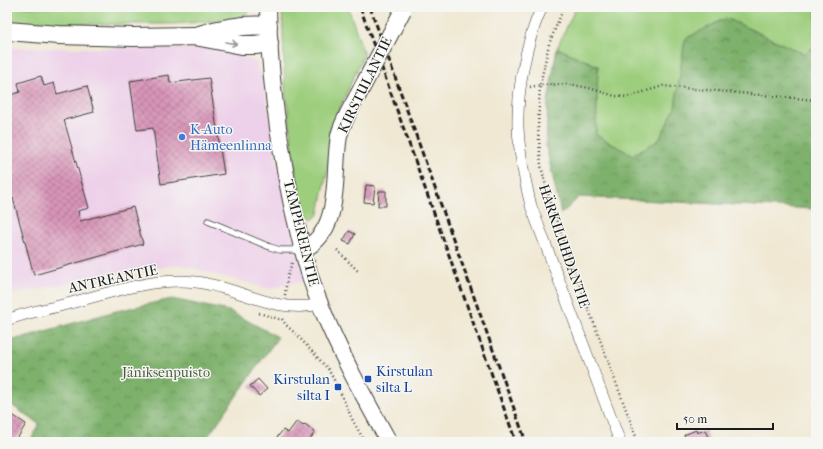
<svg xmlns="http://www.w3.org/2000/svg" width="823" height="449" font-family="'IM FELL French Canon',serif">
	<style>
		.built { fill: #edd0e9 }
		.green { fill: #9dce7d; stroke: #5c754c }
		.forest { fill: url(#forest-crowns); stroke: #4d6644 }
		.building { fill: url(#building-cross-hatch) }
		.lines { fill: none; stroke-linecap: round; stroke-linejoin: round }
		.lane-casing { stroke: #3c3b37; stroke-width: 7 }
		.street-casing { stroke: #3c3b37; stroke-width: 12 }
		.secondary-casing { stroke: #3c3b37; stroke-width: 18 }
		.primary-casing { stroke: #3c3b37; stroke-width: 20 }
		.path { stroke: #3c3b37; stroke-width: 2.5; stroke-dasharray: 1 3; stroke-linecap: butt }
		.lane { stroke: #fff; stroke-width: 5.5 }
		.street { stroke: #fff; stroke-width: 11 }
		.secondary { stroke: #fff; stroke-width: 16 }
		.primary { stroke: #fff; stroke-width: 18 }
		.rail { stroke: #1c1c1c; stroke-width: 3; stroke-dasharray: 6 3; stroke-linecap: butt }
		.secondary-bridge-casing { stroke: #3c3b37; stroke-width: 18; stroke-linecap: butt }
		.secondary-bridge { stroke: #fff; stroke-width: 16 }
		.oneway { stroke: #999 }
		.shop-dot { fill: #3f7fe0; stroke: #f6f6f2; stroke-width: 1.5 }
		.transit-dot { fill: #1a4fb4; stroke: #f6f6f2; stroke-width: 1.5 }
		.labels { text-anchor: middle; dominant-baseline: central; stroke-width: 3; stroke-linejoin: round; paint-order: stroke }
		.street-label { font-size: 14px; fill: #1c1c1c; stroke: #f6f6f2 }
		.shop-label { font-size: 14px; fill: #366cbe; stroke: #f6f6f2; text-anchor: start }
		.transit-label { font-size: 14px; fill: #164399; stroke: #f6f6f2; text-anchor: start }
		.park-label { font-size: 14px; fill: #495a3e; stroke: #f6f6f2 }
	</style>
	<defs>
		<pattern id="forest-crowns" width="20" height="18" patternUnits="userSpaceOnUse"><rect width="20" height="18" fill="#7eb16c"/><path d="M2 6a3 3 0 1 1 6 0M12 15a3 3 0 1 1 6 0" fill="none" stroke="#668f58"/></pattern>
		<pattern id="building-cross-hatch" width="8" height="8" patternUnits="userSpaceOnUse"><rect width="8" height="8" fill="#d894b8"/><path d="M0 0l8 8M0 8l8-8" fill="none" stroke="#ae7895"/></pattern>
	</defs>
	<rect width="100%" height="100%" fill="#f6f6f2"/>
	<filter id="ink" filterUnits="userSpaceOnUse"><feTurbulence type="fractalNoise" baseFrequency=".025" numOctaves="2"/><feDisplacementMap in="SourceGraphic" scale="8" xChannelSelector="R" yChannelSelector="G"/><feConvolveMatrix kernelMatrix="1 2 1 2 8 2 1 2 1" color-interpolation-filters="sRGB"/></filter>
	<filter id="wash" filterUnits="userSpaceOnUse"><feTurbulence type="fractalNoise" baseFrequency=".012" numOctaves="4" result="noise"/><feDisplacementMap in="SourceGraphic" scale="16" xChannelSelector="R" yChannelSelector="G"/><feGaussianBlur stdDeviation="0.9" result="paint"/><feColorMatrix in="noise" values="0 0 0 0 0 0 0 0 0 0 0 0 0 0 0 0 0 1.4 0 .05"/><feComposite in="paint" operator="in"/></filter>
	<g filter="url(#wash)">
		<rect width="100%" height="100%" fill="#f0e8d3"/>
		<path class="built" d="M7,48H229L256,62L263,81L279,173L307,280L270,289L181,265L148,269L7,295Z"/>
		<path class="green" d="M7,7H254L244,16L233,20L173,24H7Z
			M282,7H348L364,54L339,110L319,214L313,219L306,213L303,209L295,168L285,87Z
			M576,7H816V45L804,54L726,18L685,39L675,108L659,140L632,155L596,135L598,66L557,48Z"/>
		<path class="forest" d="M726,18L804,54L816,45V209L579,197L561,214L546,146L548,102L557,48L598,66L596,135L632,155L659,140L675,108L685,39Z
			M172,299L229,311L278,337L204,442H30L39,424L7,402V343L10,341L116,311Z"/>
		<g id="blocks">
			<path class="building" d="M169,75L170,83L209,78L224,174L161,184L153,128L137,130L130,81Z
				M41,76L44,86L54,83L57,94L87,86L94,112L64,120L89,208L78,211L80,221L133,207L143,244L34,275L13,198L7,200V96L20,92L18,83Z
				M366,185L375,186L373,203L364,202Z
				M379,191H386V206H378Z
				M349,231L355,234L350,244L343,241Z
				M258,379L267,389L259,396L250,386Z
				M11,414L26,424L15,442H10L7,440V419Z
				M297,421L303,426L305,424L315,432L308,442L274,441L283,430L288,433Z
				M696,430L697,433L705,430L710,442H687L684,435Z"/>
		</g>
	</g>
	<g filter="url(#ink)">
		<use href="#blocks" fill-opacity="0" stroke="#3c3b37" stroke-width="1"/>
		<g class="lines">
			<g class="lane-casing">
				<path id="lane" d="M208,221L270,247L280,250H301"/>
			</g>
			<g class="street-casing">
				<path id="street" d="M542,7C526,41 517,90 518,127C519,154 525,181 531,206L620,442
					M7,320C24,313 44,310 63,305C106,294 151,277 196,282C239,287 276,315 320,304"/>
			</g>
			<g class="secondary-casing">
				<path id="secondary" d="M268,7C269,74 278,140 292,205C300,239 307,272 320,304C339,352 364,397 389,442
					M302,250C344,231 332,173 339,136C342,122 351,108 358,95"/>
			</g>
			<g class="primary-casing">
				<path id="primary" d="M7,31L59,35L133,37L195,36L242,45H255L269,43
					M199,35C222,28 244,24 268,26"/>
			</g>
			<path class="path" d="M564,7L549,44L540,85L538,127L541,166L550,202L577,278L638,442
				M530,87L540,85L568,84L589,88L615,96L627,97L663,86L816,100
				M337,250L358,271
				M285,295L287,278L292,263
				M259,313L282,320
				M282,319L286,325L298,336L328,369L338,387L353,421L365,442"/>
			<use href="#lane" class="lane"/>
			<use href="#street" class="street"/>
			<use href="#secondary" class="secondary"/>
			<use href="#primary" class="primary"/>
			<path class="rail" d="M360,7L516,442
				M370,7L526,442"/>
			<g class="secondary-bridge-casing">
				<path id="secondary-bridge" d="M358,95L403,10"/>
			</g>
			<use href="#secondary-bridge" class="secondary-bridge"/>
		</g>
		<defs><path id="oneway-shaft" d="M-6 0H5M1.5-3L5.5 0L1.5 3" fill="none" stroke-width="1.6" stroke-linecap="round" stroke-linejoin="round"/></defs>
		<use class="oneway" href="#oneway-shaft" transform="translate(231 43) rotate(10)"/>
	</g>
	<circle class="shop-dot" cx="182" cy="137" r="4"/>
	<g class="transit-dot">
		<rect x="364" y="375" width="8" height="8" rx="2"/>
		<rect x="334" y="383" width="8" height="8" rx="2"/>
	</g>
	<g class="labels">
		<g class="street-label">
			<text transform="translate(365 85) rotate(-64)">KIRSTULANTIE</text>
			<text transform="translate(301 233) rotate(76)">TAMPEREENTIE</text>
			<text transform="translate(564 246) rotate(71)">HÄRKILUHDANTIE</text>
			<text transform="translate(113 279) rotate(-12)">ANTREANTIE</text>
		</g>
		<g class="shop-label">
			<text x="190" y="129">K-Auto<tspan x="190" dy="16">Hämeenlinna</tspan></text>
		</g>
		<g class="transit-label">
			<text x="376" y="371">Kirstulan<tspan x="376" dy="16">silta L</tspan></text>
			<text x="330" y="379" text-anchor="end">Kirstulan<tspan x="330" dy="16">silta I</tspan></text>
		</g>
		<g class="park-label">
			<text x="166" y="372">Jäniksenpuisto</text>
		</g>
	</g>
	<rect width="823" height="449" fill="none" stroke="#f6f6f2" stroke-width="24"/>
	<path d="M677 423v6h96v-6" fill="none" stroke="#1c1c1c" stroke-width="2"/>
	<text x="683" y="423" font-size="12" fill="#1c1c1c" stroke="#f6f6f2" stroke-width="3" paint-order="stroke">50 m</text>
</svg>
